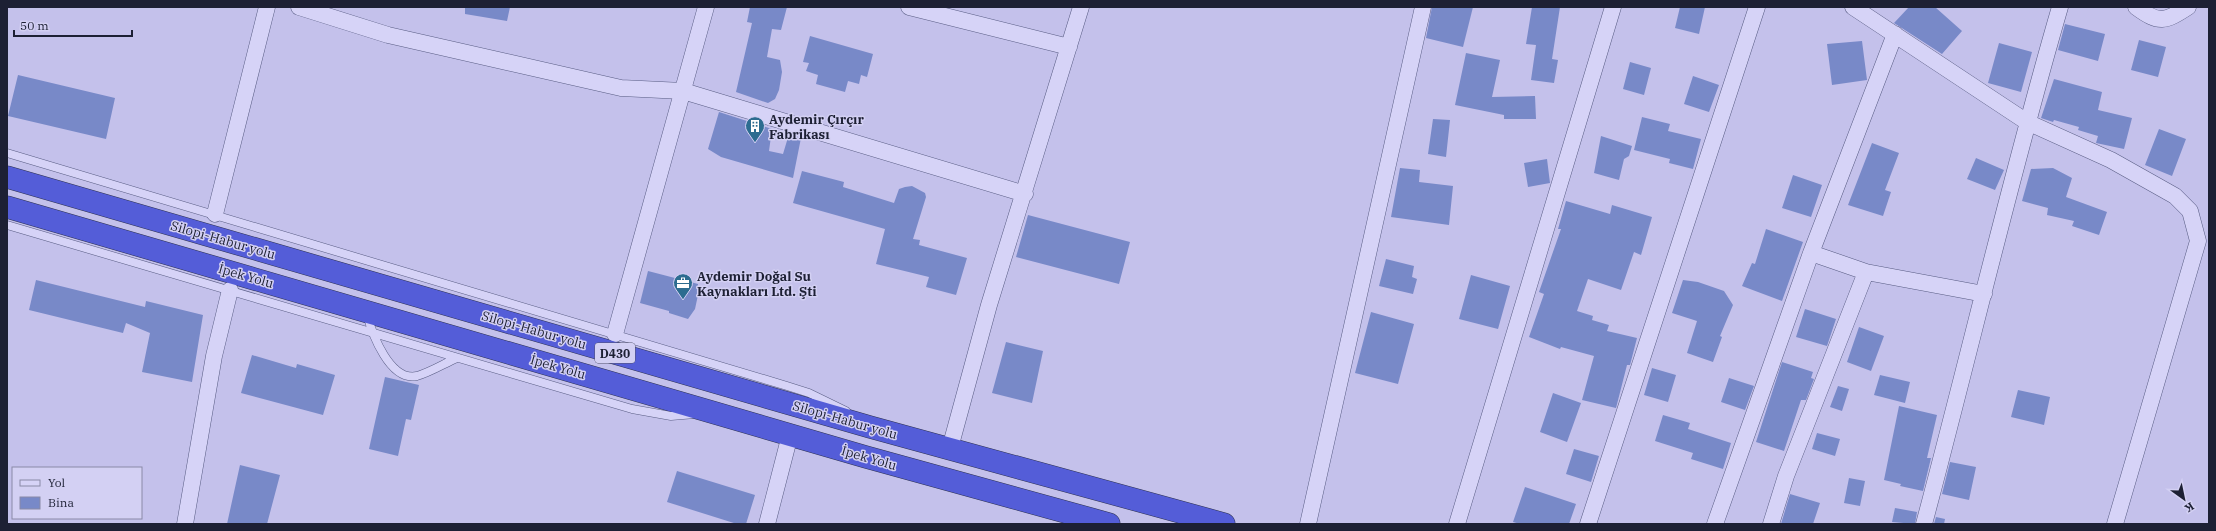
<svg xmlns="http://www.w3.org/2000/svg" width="2216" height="531" font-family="'IBM Plex Serif',serif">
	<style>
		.building { fill: #7889c8 }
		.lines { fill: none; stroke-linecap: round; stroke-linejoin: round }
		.lane-casing { stroke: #595d84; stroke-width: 9 }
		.street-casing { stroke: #595d84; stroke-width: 17 }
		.highway-casing { stroke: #2e3351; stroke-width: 23 }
		.lane { stroke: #d6d3f7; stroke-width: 8 }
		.street { stroke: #d6d3f7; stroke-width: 16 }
		.highway { stroke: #545dd8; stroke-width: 22 }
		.labels { text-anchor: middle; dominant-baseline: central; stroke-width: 3; stroke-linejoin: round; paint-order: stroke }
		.shield { fill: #d3d0f3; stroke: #54556d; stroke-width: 1 }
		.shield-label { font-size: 12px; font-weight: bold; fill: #1d2034 }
		.poi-label { font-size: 13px; font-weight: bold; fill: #1d2034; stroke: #d3d0f3; text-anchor: start }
		.street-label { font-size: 13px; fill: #1d2034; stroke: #d3d0f3 }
	</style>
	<rect width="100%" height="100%" fill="#c4c1eb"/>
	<path class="building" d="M465,7H510L507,21L465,14Z
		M750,7H787L781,30L772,29L767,57L780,60L782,72L779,90L775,99L768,103L736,92L752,23L747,22Z
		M1432,7H1473L1463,47L1426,38Z
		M1532,7H1560L1552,59L1558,60L1554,83L1531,80L1536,45L1526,44Z
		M1680,7H1705L1699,34L1675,28Z
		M1909,7H1935L1962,31L1942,54L1894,23Z
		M2065,24L2105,34L2098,61L2058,50Z
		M810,36L873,54L867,77L861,75L859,84L848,81L845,92L816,84L818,75L806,71L809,63L803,62Z
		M2139,40L2166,47L2158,77L2131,70Z
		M1862,41L1867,80L1832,85L1827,44Z
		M1999,43L2032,52L2021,92L1988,83Z
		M1466,53L1500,60L1492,97L1535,96L1536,119H1504V115L1455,105Z
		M1630,62L1651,68L1644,95L1623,89Z
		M18,75L115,98L106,139L8,116Z
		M1693,76L1719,85L1709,112L1684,104Z
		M2054,79L2102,92L2098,110L2132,118L2124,149L2096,143L2098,136L2078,130L2079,127L2054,120L2053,122L2041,118Z
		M719,112L772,129L769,151L783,154L789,134L801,138L793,178L721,157L708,149Z
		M1642,117L1670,124L1668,131L1701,139L1693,169L1669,163L1670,159L1634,150Z
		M1433,119L1450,120L1446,157L1428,154Z
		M2159,129L2186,139L2172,176L2145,165Z
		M1601,136L1632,146L1629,156L1624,159L1619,180L1594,173Z
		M1872,143L1899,153L1885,190L1891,192L1883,216L1848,205Z
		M1976,158L2004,170L1995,190L1967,179Z
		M1547,159L1550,183L1528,187L1524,163Z
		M1400,168L1420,170L1419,182L1453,186L1449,225L1391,217Z
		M2053,168L2072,178L2066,197L2107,212L2099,235L2072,226L2074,221L2047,215L2048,208L2022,201L2031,169Z
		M802,171L844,182L843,187L894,203L899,189L905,187L912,186L925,193L926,197L913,239L920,240L919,245L967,258L956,295L926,287L929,277L876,264L885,229L793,203Z
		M1793,175L1822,185L1811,217L1782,208Z
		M1566,201L1610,214L1612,205L1652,217L1641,255L1634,252L1621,290L1588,279L1577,311L1593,316L1592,320L1609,325L1607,331L1637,338L1630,365H1627L1616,408L1582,400L1594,356L1561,347L1560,349L1529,337L1544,294L1539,292L1561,229H1558Z
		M1028,215L1130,242L1119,284L1016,257Z
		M1766,229L1803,242L1782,301L1742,286L1752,263L1755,264Z
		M1386,259L1414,266L1412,277L1417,279L1413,294L1379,286Z
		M648,271L698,284V295L695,309L688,319L669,313V311L640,303Z
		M1471,275L1510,286L1498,329L1459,319Z
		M36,280L145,307L146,301L203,315L192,382L142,372L150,333L126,323L123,333L29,310Z
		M1683,280L1698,282L1724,291L1733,305L1720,336L1722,337L1713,362L1687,353L1697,321L1672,313Z
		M1805,309L1836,319L1827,346L1796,337Z
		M1371,312L1414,324L1398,384L1355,373Z
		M1859,327L1884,336L1871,371L1847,362Z
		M1006,342L1043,351L1032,403L992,393Z
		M252,355L296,368L297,364L335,375L323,415L241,393Z
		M1782,362L1813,372L1811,378L1814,379L1806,400H1801L1784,451L1756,442Z
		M1652,368L1676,375L1668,402L1644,395Z
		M1880,375L1910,382L1905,403L1874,395Z
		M385,377L419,385L411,420L406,419L398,456L369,449Z
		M1729,378L1754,386L1745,410L1721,402Z
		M1838,386L1849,389L1842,411L1830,407Z
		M2018,390L2050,397L2044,425L2011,417Z
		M1553,393L1581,403L1567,442L1540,432Z
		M1899,406L1937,415L1927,458H1931L1923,491L1900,486L1901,484L1884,480Z
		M1663,415L1690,423L1688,429L1731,443L1723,469L1691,459L1693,453L1655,441Z
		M1817,433L1840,439L1835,456L1812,449Z
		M1574,449L1599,456L1591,482L1566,474Z
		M1950,462L1976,467L1969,500L1942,494Z
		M240,465L280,475L267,524H227Z
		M677,471L755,495L746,524H737L667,502Z
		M1849,478L1865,481L1860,506L1844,503Z
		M1525,487L1576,504L1569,524H1520L1513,522Z
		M1790,494L1820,503L1813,524H1781Z
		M1895,508L1917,512L1915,524L1892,522Z
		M1936,517L1945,519L1944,524H1934Z"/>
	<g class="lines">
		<g class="lane-casing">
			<path id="lane" d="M7,153L787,386L809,393L846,411
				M7,225L632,409L671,416L695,414
				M367,314C372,334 390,382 417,376C431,372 445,363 457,358"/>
		</g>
		<g class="street-casing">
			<path id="street" d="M299,7L388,35L621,88L683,91L1025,194
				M909,7L1069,47
				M1853,7L2027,122L2111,160L2175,196L2190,211L2198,241L2115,524
				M2136,7C2159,24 2165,22 2188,7
				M215,214L267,7
				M1811,253L1866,272L1984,294
				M615,334L706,7
				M950,448L989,305L1081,7
				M185,524L214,356L230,290
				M767,524L790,435
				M1308,524L1423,7
				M1457,524L1613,7
				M1588,524L1757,7
				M1715,524L1811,253L1895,34
				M1771,524L1786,476L1866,272
				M1924,524C1970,352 2010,178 2060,7"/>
		</g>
		<g class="highway-casing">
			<path id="highway" d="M7,177L870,427L1224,524
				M7,207L866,457L1109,524"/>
		</g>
		<use href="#lane" class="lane"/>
		<use href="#street" class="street"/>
		<use href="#highway" class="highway"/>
	</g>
	<defs>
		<g id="building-pin" transform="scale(1)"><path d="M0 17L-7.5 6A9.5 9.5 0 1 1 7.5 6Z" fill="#2c6c90" stroke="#d3d0f3"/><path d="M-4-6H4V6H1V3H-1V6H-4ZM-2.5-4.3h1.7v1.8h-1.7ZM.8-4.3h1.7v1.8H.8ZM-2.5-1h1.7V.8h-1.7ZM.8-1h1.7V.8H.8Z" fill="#fff"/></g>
		<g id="office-pin" transform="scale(1)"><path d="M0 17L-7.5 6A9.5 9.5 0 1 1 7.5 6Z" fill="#2c6c90" stroke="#d3d0f3"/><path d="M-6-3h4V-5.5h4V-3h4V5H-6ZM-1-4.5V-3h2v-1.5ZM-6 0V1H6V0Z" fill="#fff"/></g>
	</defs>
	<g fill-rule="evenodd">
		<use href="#building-pin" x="755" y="126"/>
		<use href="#office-pin" x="683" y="283"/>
	</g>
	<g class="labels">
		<rect class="shield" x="595" y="343" width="40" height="20" rx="3"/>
		<g class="shield-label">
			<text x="615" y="353">D430</text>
		</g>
		<g class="poi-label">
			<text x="769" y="119">Aydemir Çırçır<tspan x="769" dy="15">Fabrikası</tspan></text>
			<text x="697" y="276">Aydemir Doğal Su<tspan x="697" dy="15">Kaynakları Ltd. Şti</tspan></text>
		</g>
		<g class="street-label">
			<text transform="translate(223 240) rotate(16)">Silopi-Habur yolu</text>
			<text transform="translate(246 276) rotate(16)">İpek Yolu</text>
			<text transform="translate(534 330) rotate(16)">Silopi-Habur yolu</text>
			<text transform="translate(558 367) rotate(16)">İpek Yolu</text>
			<text transform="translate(845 420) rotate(16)">Silopi-Habur yolu</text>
			<text transform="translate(869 458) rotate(16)">İpek Yolu</text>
		</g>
	</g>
	<rect width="2216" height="531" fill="none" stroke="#1d2034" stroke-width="16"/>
	<rect x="12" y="467" width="130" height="52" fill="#d3d0f3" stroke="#8a8aa7"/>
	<rect x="20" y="480" width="20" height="6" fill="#d6d3f7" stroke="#8a8aa7"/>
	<text x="48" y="487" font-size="12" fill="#1d2034">Yol</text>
	<rect x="20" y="497" width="20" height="12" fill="#7889c8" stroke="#8a8aa7"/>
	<text x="48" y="507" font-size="12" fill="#1d2034">Bina</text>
	<g transform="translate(2184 499) rotate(147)" stroke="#d3d0f3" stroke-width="3" paint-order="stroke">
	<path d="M0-3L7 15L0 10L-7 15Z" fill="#1d2034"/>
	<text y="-6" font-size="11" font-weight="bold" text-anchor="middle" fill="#1d2034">K</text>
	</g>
	<path d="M14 30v6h118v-6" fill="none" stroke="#1d2034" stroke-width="2"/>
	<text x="20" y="30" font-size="12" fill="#1d2034" stroke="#d3d0f3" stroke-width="3" paint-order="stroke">50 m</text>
</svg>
